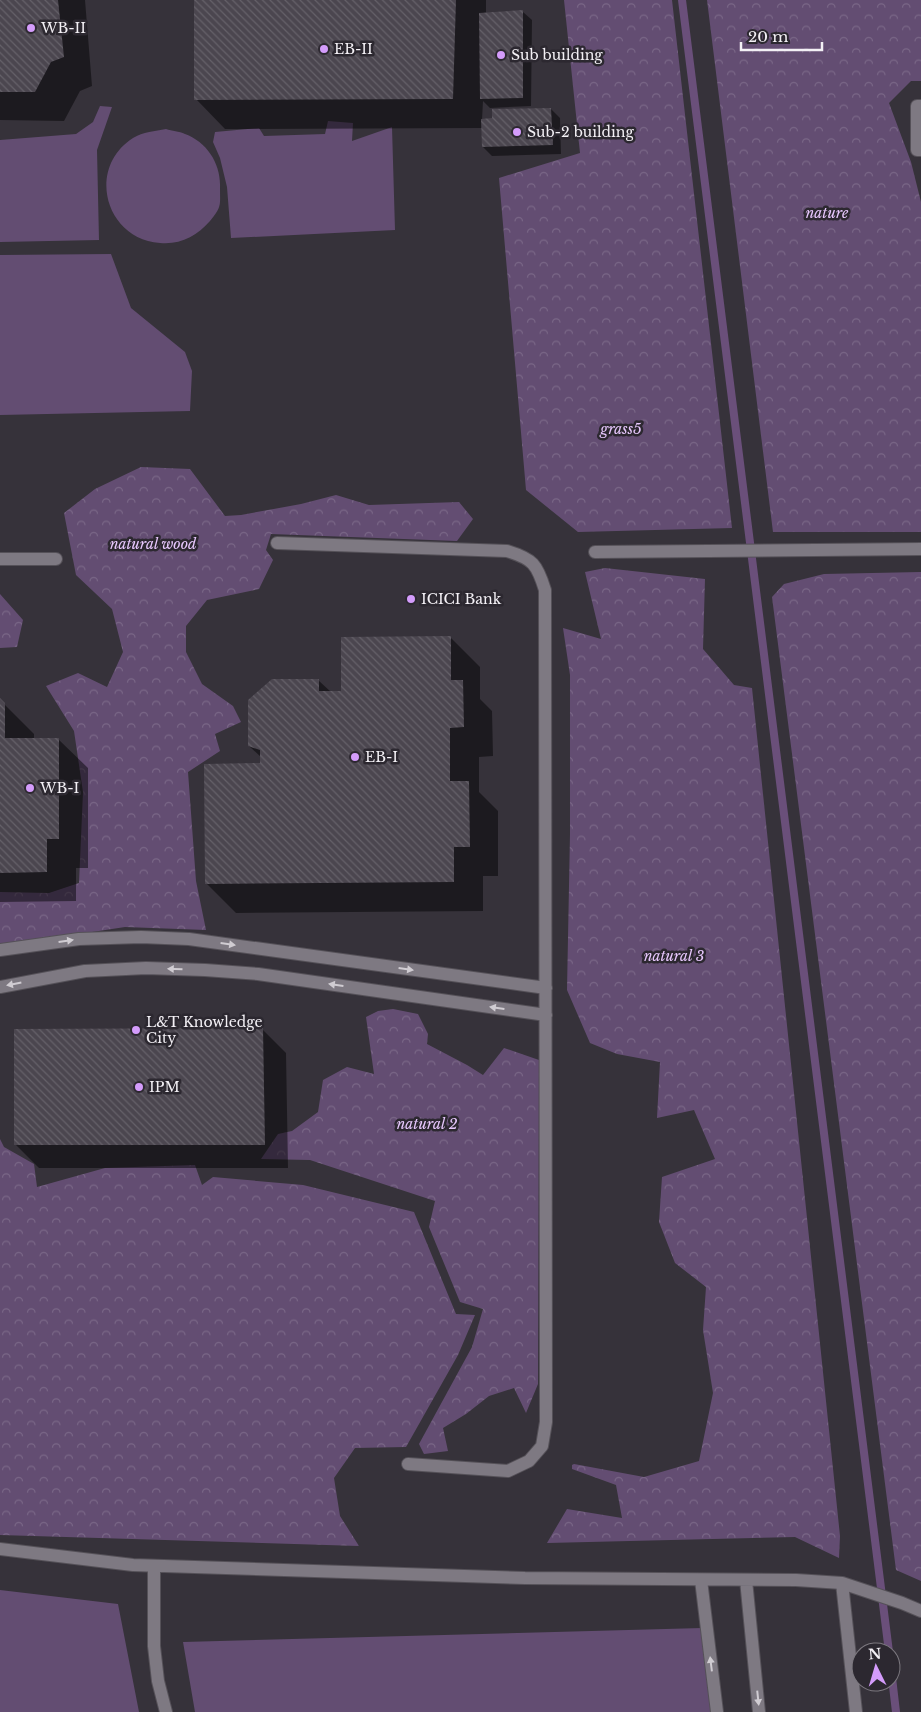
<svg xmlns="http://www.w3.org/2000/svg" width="921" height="1712" font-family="'Libre Baskerville',serif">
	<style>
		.green { fill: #634d72 }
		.forest { fill: url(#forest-crowns) }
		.shadow { fill: #0007 }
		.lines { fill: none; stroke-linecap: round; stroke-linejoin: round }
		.stream { stroke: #6a4f7a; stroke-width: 8 }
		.building { fill: url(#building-back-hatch) }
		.lane-casing { stroke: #555158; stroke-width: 14 }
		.street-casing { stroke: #555158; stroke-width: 14 }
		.lane { stroke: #7e7982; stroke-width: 12 }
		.street { stroke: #7e7982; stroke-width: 12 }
		.oneway { fill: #d0ccd2 }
		.poi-dot { fill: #d49cfb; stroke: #2c2830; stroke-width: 2 }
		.labels { text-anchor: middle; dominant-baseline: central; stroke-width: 5; stroke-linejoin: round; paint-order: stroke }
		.poi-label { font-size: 14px; fill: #f3f0f5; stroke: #2c2830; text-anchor: start }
		.park-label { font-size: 14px; font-style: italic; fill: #e7c7fd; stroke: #2c2830 }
	</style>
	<defs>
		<pattern id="forest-crowns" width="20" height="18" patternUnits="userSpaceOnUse" patternTransform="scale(1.25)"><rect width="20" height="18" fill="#634d72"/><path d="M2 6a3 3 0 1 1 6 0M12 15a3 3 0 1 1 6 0" fill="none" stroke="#7a6787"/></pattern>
		<pattern id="building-back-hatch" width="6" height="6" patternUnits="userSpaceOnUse" patternTransform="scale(1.25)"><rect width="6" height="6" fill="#4b464f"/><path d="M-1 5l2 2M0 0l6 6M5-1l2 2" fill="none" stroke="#656169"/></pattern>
	</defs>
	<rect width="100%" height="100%" fill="#36323a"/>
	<path class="green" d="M100,106L112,107L97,150L99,240L0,242V140L76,134L93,122Z
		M328,121L353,123L352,141L392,127L395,230L231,238L227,187L220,158L213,142L215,132L259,128L264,136L325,134Z
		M166,129C172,131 179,131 185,134C207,142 221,164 220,187C220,206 222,206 210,221C197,236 180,245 160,243C105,239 86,168 133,138C143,132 155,131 166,129Z
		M111,254L131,308L185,352L192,371L190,411L0,415V255Z
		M0,1590L118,1604L139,1712H0Z
		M702,1628L711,1712H195L183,1642Z"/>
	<path class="forest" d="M564,0H672L732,528L578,532L526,490L499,178L580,153Z
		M707,0H921V81H911L889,103L911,162L921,202V532H773Z
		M141,467L190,469L225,516L241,515L301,504L336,495L369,505L459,502L473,519L457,541L271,534L266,550L273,560L259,589L207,600L186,626V652L202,684L233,706L241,722L215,734L220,751L188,772L196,881L206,930L125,927L0,946V892L49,893L79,883L83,792L74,731L46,686L78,673L107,687L123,652L112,609L76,575L64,513L95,489Z
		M605,568L705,579L703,649L734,685L752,688L840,1536L839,1558L795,1537L547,1543L567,1509L622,1518L616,1485L572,1469V1465L574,1464L644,1477L699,1461L713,1393L703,1330L706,1287L675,1263L659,1222L662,1177L715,1159L694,1110L657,1118L660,1062L617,1054L590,1043L567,990L570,834V675L563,628L601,639L585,572Z
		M921,572V1581L896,1570L772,597L784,584L824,574Z
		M0,594L23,620L17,647L0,648Z
		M393,1009L418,1014L428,1034L427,1044L467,1065L483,1075L504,1048L539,1060L538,1384L526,1413L514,1388L489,1396L466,1414L443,1428L448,1451L424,1454L419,1444L472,1347L483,1309L460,1302L429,1227L435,1201L310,1160L261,1159L278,1134L292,1131L318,1112L323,1080L347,1067L374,1074L366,1017L378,1011Z
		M0,1139L4,1147L34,1164L37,1187L105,1168L195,1165L202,1185L213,1177L303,1185L414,1212L456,1314L475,1315L458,1355L406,1447L355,1448L334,1478L340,1516L359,1546L0,1535Z"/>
	<path class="shadow" d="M0,0H85L92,86L80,91L64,121L0,120Z
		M195,0H486V14L523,12L532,20L531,106L490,108L483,101L482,120L551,109L560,118L561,154L492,156L483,147L482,128L225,129L196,99Z
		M450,637L480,667V699L492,711L493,756L479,757V792L498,811V876H483V911L236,913L206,883L262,764V758L249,746L318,680L331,692H343Z
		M0,700L34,734V739H58L88,768V868H76V901L0,902Z
		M263,1030L286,1053L288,1168H39L15,1144Z"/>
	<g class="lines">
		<path class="stream" d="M682,0L889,1652
			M891,1669L896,1712"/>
	</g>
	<path class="building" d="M0,0H58L64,57L51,62L35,92H0Z
		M194,0H456L453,99L194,100Z
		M523,10V98L480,99L479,13Z
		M551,108L553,145L482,147L481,119L492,118V109Z
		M451,636V680H463L464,727L450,728V781H469L470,847H454V882L205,884L204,764L260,763V750L248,746V700L272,679H319V691H341V637Z
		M0,698L5,703V738H59V839H47V872L0,873Z
		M263,1028L265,1145H14V1029Z"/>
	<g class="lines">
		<g class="lane-casing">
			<path id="lane" d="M921,106H917V150H921
				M277,543L507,551C533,559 537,564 545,590L546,1422L542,1446L529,1461L508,1471L408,1464
				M595,552L921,549
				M0,559H56
				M0,950L79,939L141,937L189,939L546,988
				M0,987L85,971L146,968L205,970L258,974L546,1015"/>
		</g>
		<g class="street-casing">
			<path id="street" d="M0,1549L133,1565L525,1578L796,1580L842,1583L902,1603L921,1611
				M154,1566V1646L158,1681L166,1712
				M701,1580L717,1712
				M746,1580L759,1712
				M842,1583L856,1712"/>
		</g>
		<use href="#lane" class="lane"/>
		<use href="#street" class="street"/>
	</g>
	<defs><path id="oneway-solid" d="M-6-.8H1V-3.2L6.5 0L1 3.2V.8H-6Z" transform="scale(1.25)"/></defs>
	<g class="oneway">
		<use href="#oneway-solid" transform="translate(66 941) rotate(-8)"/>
		<use href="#oneway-solid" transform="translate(228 944) rotate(8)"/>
		<use href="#oneway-solid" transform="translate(175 969) rotate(-178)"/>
		<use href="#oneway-solid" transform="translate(406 969) rotate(8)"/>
		<use href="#oneway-solid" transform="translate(14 984) rotate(169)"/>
		<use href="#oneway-solid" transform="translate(336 985) rotate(-172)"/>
		<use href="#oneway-solid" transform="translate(497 1008) rotate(-172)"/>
		<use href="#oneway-solid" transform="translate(711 1664) rotate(-97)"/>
		<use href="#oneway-solid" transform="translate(758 1698) rotate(84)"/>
	</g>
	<g class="poi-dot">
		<circle cx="31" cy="28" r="5"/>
		<circle cx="324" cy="49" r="5"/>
		<circle cx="501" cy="55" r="5"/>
		<circle cx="517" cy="132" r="5"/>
		<circle cx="411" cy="599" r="5"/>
		<circle cx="355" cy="757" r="5"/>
		<circle cx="30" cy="788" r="5"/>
		<circle cx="136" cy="1030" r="5"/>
		<circle cx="139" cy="1087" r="5"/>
	</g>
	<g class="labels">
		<g class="poi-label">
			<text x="41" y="28">WB-II</text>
			<text x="334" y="49">EB-II</text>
			<text x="511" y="55">Sub building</text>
			<text x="527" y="132">Sub-2 building</text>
			<text x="421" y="599">ICICI Bank</text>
			<text x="365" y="757">EB-I</text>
			<text x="40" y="788">WB-I</text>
			<text x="146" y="1022">L&amp;T Knowledge<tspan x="146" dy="16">City</tspan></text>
			<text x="149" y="1087">IPM</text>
		</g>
		<g class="park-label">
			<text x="827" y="213">nature</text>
			<text x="621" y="429">grass5</text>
			<text x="153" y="544">natural wood</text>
			<text x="674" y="956">natural 3</text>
			<text x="427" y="1124">natural 2</text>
		</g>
	</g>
	<g transform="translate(876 1667) rotate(355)"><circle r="24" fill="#2c2830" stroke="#7c787f"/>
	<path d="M0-4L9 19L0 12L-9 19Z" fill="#d49cfb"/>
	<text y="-8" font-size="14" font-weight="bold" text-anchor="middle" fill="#f3f0f5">N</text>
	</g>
	<path d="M741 42v8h81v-8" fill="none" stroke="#f3f0f5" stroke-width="2.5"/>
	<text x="748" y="42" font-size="15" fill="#f3f0f5" stroke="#2c2830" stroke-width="4" paint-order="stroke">20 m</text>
</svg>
